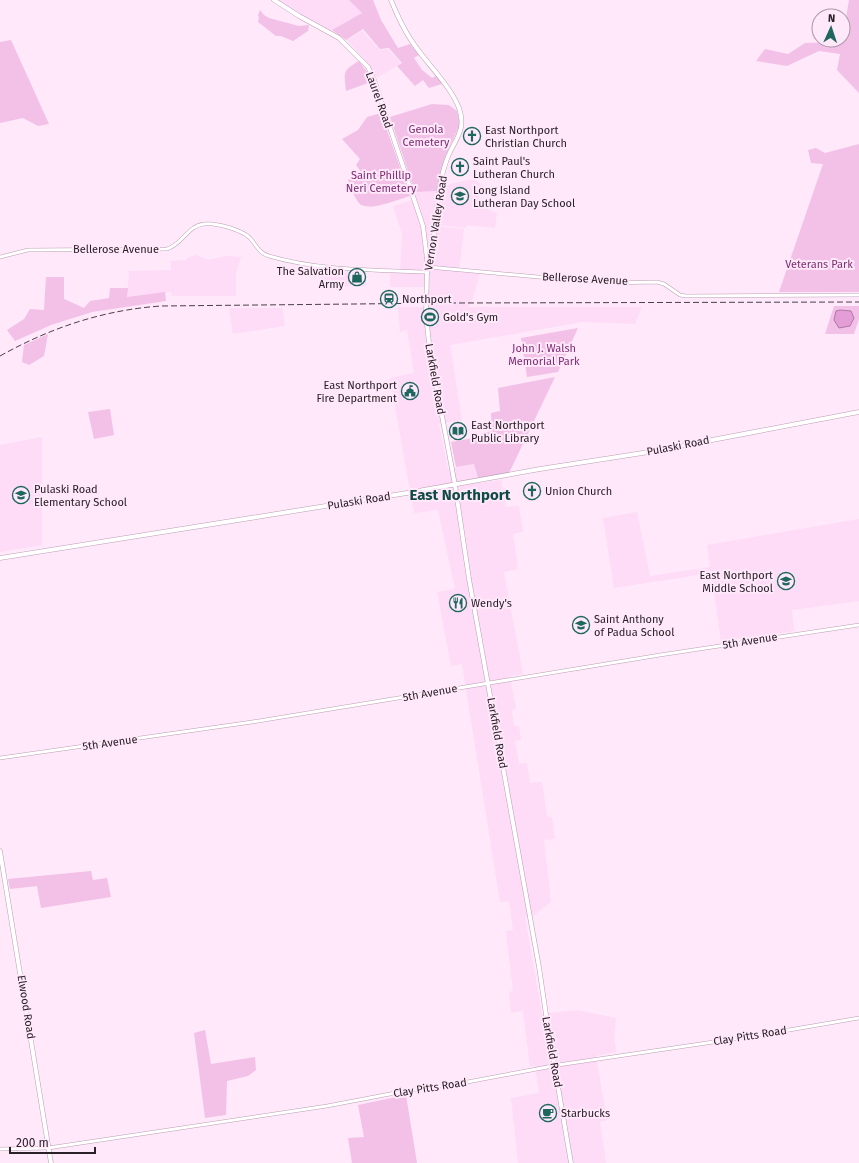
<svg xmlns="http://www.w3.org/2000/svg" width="859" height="1163" font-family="'Fira Sans',sans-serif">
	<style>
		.built { fill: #fedcf7 }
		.green { fill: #f3c0e8 }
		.water { fill: #e59dd7; stroke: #ad78a2 }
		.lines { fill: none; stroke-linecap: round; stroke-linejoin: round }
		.minor-casing { stroke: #ba9fb4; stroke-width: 4 }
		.major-casing { stroke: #ba9fb4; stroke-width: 5 }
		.minor { stroke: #fff; stroke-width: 3 }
		.major { stroke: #fff; stroke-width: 4 }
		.rail { stroke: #4b3f49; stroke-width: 1; stroke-dasharray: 6 3; stroke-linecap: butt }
		.labels { text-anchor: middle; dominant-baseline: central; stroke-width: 4; stroke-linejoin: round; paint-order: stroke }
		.street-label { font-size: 11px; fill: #2a2028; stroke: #fee8f9 }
		.park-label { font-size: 11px; fill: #7e2b73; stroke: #fee8f9 }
		.poi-label { font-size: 11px; fill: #2a2028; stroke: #fee8f9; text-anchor: start }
		.district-label { font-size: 15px; font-weight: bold; fill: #0f4b44; stroke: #fee8f9 }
	</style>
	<rect width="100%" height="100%" fill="#fee8f9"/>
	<path class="built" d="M271,0H349L362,13L332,30L325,32Z
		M362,31L380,50L388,49L401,63L377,78L367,62L347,40Z
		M473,179L484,186L476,205L497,213L495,228L467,225L466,228L437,225L442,186Z
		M437,191L433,226L464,229L459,272L480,273L473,298L468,307H642L635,324L582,322L450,345L462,420L439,424L448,469L474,464L479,483L501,480L506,507L519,506L523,532L513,534L518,569L504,572L523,674L510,676L516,709L512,710L514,726H519L521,740L515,741L519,764L527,763L530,783L542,782L547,816L552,817L555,839L544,840L551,902L533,916L525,917L542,1014L577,1010L616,1018L614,1037L616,1052L596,1056L607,1120L600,1122L606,1163H518L511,1098L539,1093L535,1065L530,1067L523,1011L511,1013L509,992L513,991L506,931L513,930L509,901L500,902L462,664L451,666L437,592L455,589L438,510L414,513L390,378L414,373L407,330L400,332L398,307H426L427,287H390V273H400L402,234L393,206L412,200L415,192Z
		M196,255L209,260L225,256L241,257L236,273V296H172L171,292L127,297L129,271L171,270V261L187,260V258Z
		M319,269L365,271L366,286H320Z
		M229,308H282L285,326L233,334Z
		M42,437V545L0,552V445Z
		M637,512L650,576L710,567L707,545L859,519V601L792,610L794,631L721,641L711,573L614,588L603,518Z"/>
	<path class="green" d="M349,0H373L381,20L398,48L410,44L419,55L414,58L422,70L432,78L436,76L442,84L429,88L423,80L415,86L397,66L402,63L389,48L380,49L363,29L346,40L332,30L362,13Z
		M849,0H859V93L837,70L840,54L819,51L787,66L756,61L765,49L788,54L805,43L842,42Z
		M260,10L264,15L269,18L299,26L309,25L308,31L293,41L281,36H276L258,22L259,18L258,15Z
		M11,40L49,124L38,126L23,118L0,123V42Z
		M359,61L367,72L371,82L346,91C344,72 342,71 359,61Z
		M432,104L449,105L457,111L460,124L445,157L437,191L415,192L390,117Z
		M381,113L410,196C399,199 367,213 359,203C354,197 351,187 348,180L361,172L356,165L360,159L342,139L358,130L367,117Z
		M859,144V292H779L823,164L811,163L808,150L816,148L825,153Z
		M46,277H64V299L84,308L90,301L109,298L110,288H128L127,297L165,292L166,301L92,312L51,325L15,341L7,330L24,319L30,309L44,310Z
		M834,306H859V319L854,334H825Z
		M578,328L558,372L527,377L521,338Z
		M48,334L44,356L29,365L22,362L24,345Z
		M555,377L509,473L478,478L474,464L456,467L451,442L479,437L480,434L492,431L491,413L500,411L498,388Z
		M110,409L114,435L94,439L88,412Z
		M91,871L93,880L107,878L111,897L41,908L37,886L10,889L8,879Z
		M205,1030L211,1064L255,1057L256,1070L248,1076L227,1081L226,1115L205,1118L194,1033Z
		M406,1095L417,1163H352L348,1138L364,1137L358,1105Z"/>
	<path class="water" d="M840,310L851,311L854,318L850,326L839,328L834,320L836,311Z"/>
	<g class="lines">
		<g class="minor-casing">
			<path id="minor" d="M0,257L28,250L167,249C183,244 187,226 204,224C215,222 242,230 250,238C256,245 260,254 269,256C320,271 375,270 427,272L428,267L605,283L657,282L664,284L680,295L686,296L859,295
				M0,758L252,722L660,655L859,625
				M0,1149L48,1148L327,1106L411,1090L462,1083L558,1065L754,1036L859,1018"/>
		</g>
		<g class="major-casing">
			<path id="major" d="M274,0L299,16L339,38L368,67L374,80L423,226L428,267
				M391,0C397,15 404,30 413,43C427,64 450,85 459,108C467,131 454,140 447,159C435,191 437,231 429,265
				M427,272L426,315L430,352L455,485L469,579L539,967L548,1028L571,1163
				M0,558L407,493L540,469L649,452L859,412
				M0,851L51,1163"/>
		</g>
		<use href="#minor" class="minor"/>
		<use href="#major" class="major"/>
		<path class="rail" d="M0,356C50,328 103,310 161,306L452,303L859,302"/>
	</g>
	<defs>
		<g id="church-ring" transform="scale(0.9)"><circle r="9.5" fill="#fee8f9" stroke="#1d675e" stroke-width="1.5"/><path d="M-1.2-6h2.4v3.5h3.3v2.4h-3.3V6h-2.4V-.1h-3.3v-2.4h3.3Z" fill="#1d675e"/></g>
		<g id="school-ring" transform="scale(0.9)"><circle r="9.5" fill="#fee8f9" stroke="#1d675e" stroke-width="1.5"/><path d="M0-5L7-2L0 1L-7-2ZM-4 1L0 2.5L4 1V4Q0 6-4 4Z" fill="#1d675e"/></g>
		<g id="shop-ring" transform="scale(0.9)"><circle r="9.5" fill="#fee8f9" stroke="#1d675e" stroke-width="1.5"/><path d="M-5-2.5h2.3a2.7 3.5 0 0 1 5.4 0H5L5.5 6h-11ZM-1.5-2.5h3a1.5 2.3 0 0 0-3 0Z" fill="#1d675e"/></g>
		<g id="station-ring" transform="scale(0.9)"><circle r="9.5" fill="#fee8f9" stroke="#1d675e" stroke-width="1.5"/><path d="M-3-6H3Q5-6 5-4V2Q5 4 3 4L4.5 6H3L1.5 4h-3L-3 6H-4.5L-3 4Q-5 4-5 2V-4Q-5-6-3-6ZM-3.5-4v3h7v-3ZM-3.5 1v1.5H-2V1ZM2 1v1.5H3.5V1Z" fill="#1d675e"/></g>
		<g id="stadium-ring" transform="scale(0.9)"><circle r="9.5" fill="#fee8f9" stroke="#1d675e" stroke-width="1.5"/><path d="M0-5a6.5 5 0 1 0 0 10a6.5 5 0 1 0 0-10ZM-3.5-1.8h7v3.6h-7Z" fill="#1d675e"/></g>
		<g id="civic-ring" transform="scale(0.9)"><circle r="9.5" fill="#fee8f9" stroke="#1d675e" stroke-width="1.5"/><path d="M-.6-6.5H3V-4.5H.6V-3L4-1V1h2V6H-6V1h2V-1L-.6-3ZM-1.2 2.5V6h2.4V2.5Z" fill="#1d675e"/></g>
		<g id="library-ring" transform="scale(0.9)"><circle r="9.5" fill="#fee8f9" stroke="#1d675e" stroke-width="1.5"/><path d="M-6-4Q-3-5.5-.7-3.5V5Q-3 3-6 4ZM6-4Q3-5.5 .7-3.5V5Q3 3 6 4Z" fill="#1d675e"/></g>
		<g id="restaurant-ring" transform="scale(0.9)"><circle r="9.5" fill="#fee8f9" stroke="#1d675e" stroke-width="1.5"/><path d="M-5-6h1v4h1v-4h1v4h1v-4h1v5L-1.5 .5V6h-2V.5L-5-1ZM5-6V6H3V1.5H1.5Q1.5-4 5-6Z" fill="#1d675e"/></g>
		<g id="cafe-ring" transform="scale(0.9)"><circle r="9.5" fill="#fee8f9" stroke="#1d675e" stroke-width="1.5"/><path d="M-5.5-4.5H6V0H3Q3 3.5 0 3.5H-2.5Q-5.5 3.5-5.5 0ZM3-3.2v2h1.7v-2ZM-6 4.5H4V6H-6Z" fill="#1d675e"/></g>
	</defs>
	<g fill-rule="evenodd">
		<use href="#church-ring" x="472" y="136"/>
		<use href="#church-ring" x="460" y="167"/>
		<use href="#school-ring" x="460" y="196"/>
		<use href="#shop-ring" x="357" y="277"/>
		<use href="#station-ring" x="389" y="299"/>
		<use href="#stadium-ring" x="430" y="317"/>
		<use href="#civic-ring" x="410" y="391"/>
		<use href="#library-ring" x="458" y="431"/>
		<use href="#church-ring" x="532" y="491"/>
		<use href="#school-ring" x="21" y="495"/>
		<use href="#school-ring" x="786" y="581"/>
		<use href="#restaurant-ring" x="458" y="603"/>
		<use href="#school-ring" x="581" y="625"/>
		<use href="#cafe-ring" x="548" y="1113"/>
	</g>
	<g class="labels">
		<g class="street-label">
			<text transform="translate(379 100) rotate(70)">Laurel Road</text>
			<text transform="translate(436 223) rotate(-81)">Vernon Valley Road</text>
			<text x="116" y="249">Bellerose Avenue</text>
			<text transform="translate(585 279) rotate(3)">Bellerose Avenue</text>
			<text transform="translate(435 379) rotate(80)">Larkfield Road</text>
			<text transform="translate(678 446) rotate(-11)">Pulaski Road</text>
			<text transform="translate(359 501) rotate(-9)">Pulaski Road</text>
			<text transform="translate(750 641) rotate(-9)">5th Avenue</text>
			<text transform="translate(430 693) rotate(-10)">5th Avenue</text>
			<text transform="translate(497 733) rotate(80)">Larkfield Road</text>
			<text transform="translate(110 743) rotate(-8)">5th Avenue</text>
			<text transform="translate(26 1007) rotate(81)">Elwood Road</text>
			<text transform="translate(750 1036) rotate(-9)">Clay Pitts Road</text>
			<text transform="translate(552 1052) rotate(80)">Larkfield Road</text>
			<text transform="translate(430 1088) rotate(-9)">Clay Pitts Road</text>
		</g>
		<g class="park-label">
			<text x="426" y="129">Genola<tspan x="426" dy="13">Cemetery</tspan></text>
			<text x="381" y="175">Saint Phillip<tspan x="381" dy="13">Neri Cemetery</tspan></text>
			<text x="819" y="264">Veterans Park</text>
			<text x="544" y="348">John J. Walsh<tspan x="544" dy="13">Memorial Park</tspan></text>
		</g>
		<g class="poi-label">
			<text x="485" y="130">East Northport<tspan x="485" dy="13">Christian Church</tspan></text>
			<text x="473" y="161">Saint Paul's<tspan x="473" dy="13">Lutheran Church</tspan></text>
			<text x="473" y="190">Long Island<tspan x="473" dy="13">Lutheran Day School</tspan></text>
			<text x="344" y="271" text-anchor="end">The Salvation<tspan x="344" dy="13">Army</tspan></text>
			<text x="402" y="299">Northport</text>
			<text x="443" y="317">Gold's Gym</text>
			<text x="397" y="385" text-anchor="end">East Northport<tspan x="397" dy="13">Fire Department</tspan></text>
			<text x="471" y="425">East Northport<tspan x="471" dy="13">Public Library</tspan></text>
			<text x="34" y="489">Pulaski Road<tspan x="34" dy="13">Elementary School</tspan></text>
			<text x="545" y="491">Union Church</text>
			<text x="773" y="575" text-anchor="end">East Northport<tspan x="773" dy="13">Middle School</tspan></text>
			<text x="471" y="603">Wendy's</text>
			<text x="594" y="619">Saint Anthony<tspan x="594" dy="13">of Padua School</tspan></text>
			<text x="561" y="1113">Starbucks</text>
		</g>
		<g class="district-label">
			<text x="460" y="495">East Northport</text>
		</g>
	</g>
	<g transform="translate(831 28) rotate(3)"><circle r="19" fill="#fee8f9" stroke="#a998a5"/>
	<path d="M0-3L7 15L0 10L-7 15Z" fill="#1d675e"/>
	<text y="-6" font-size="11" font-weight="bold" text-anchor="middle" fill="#2a2028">N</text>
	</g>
	<path d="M10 1147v6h85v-6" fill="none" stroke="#2a2028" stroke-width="2"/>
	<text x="16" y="1147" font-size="12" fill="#2a2028" stroke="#fee8f9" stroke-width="3" paint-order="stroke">200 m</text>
</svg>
